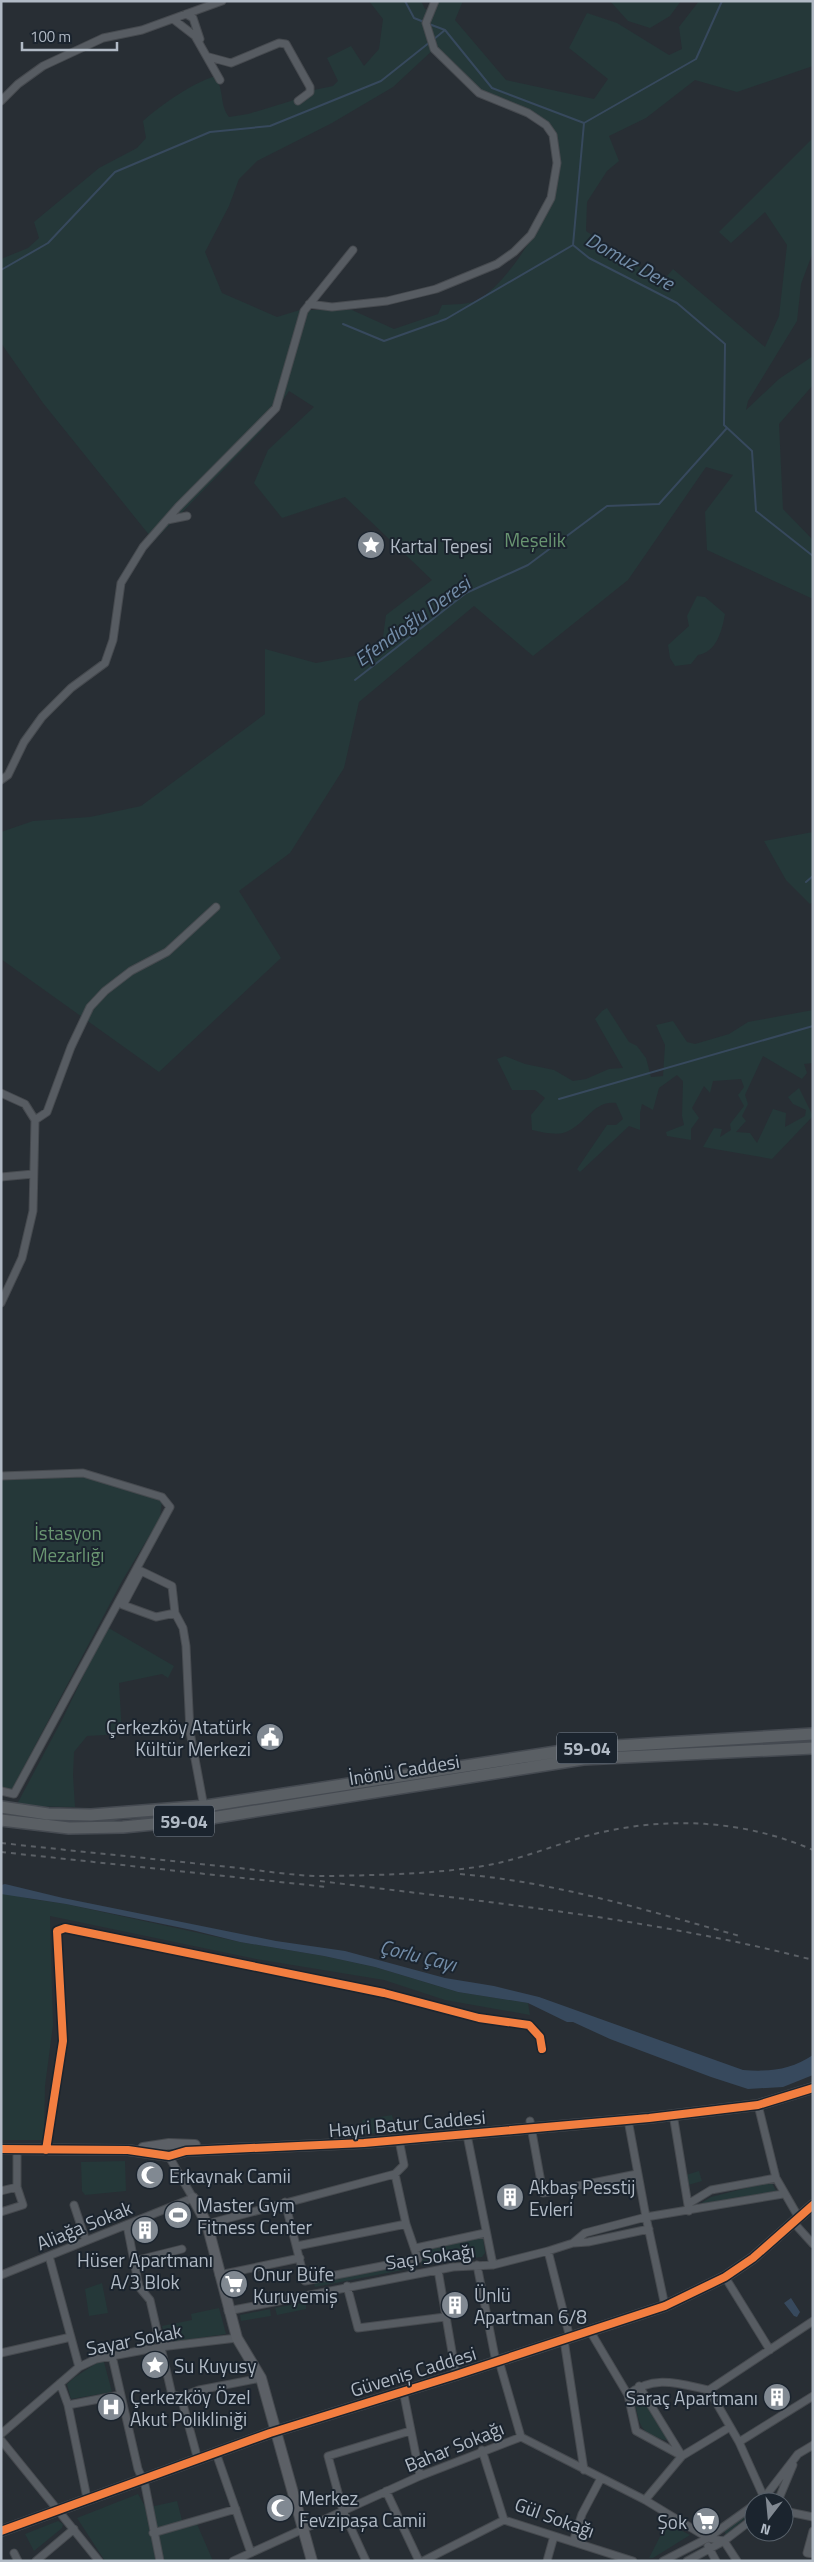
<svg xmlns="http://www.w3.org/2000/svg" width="814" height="2562" font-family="'Titillium Web',sans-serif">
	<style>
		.green { fill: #253839; fill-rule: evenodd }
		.water { fill: #37495d }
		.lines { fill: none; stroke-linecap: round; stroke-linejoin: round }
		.stream { stroke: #37495d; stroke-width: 2 }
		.street-casing { stroke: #464a4f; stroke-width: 9 }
		.secondary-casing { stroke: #464a4f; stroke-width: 12 }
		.primary-casing { stroke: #454a51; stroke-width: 14 }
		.street { stroke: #575c62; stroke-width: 7 }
		.secondary { stroke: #5c6066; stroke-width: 10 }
		.primary { stroke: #5a5f64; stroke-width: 11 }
		.rail { stroke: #5b6066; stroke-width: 2; stroke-dasharray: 5 5; stroke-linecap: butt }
		.cycleway-casing { stroke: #1b242e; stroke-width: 11 }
		.cycleway { stroke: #f27e40; stroke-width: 8 }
		.labels { text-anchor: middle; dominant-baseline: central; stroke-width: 4; stroke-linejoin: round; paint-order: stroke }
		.shield { fill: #1b242e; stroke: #848d98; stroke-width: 1 }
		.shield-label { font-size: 18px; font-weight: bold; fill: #b1bac5 }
		.park-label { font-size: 19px; fill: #699571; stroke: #1b242e }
		.poi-label { font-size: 19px; fill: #b1bac5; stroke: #1b242e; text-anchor: start }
		.street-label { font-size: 19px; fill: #b1bac5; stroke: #1b242e }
		.water-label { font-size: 20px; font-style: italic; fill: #738da8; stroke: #1b242e }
	</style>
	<rect width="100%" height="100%" fill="#282e34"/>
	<path class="green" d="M369,1H421L425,9L431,10L435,1H463L455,20L506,80L594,99L608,79L569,48L587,13L617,23L669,55L682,49L679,27L699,1H813V66L737,92L695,80L646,118L609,136L619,161L607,171L587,202L586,231L662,282L673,269L765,347L779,316L787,245L765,212L731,243L719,232L813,138V252L801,284L797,321L748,401L746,410L779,379L813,356V385L779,424L783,509L813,540V599L707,550L705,512L733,475L706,467L628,580L533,656L474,606L359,702L344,768L290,853L239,891L281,958L159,1072L1,959V832L33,821L90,817L141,806L265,714V649L316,663L381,651L386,615L432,580L345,497L282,518L254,483L268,450L314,407L289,391L263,429L154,541L43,403L1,343V259L28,248L39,238L34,222L99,168L137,148L146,138L143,121C162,104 191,84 215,76C225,92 219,104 229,117L248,114L291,101L309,91L333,86L338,81L327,58L351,46L364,66L379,49L383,19ZM434,49L479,93L546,125C580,172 521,271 480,299C470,305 453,304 442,305L438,314L394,329L352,310H300L277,317L222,293L205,252L229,206L239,179L257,161L332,123L393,87Z
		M610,1H681L670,16L650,28L628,21Z
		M697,596L705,597L725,614C722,630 717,652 698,655L691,664L675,666L670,658L668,645L689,626L687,616Z
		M813,832V902L810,904L786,880L764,841Z
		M607,1008L629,1042L637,1046L646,1058L651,1077L663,1076L665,1045L656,1025L673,1021L687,1042L695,1044L729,1034L748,1022L813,1010V1063L804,1064L807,1073L802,1079L763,1056L745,1095L748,1104L742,1116L746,1121L736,1132L750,1133L757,1143L773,1109L786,1113L785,1127L805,1116L806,1110L793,1104L788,1097L799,1088L813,1116L772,1159L703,1147L714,1128L722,1129L720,1137L731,1130L730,1124L744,1106L738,1095L744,1087L741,1079L713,1081L710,1093L704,1086L692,1108L699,1118L691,1129V1140L667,1136L666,1132L684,1125L682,1116L683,1081L677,1075L659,1088L653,1110L642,1104L640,1113V1130L629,1126L580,1172L577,1169L607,1125H616L623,1119L616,1103C592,1100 585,1127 563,1133C554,1135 541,1132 532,1130L531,1115L545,1098L535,1090H512L497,1059L505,1056L525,1064L554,1070L573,1081L586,1079L609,1069L623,1068L595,1019L602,1011Z
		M84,1476L162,1500L160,1518L122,1581L11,1791L1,1788V1480Z
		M107,1627L174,1666L168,1678L162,1674L119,1683L122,1734L87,1736L74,1752L73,1775L75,1807L16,1806L63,1718Z
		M5,1893L31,1899L66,1904L240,1942L324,1956L375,1967L458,1992L528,2003L530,2015L445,2000L384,1980L256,1959L50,1916L53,2025L45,2086L44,2140H1V1894Z
		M392,2115L396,2132L365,2134L362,2120Z
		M125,2161L126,2191L85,2195L82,2191L81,2162Z
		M699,2171L702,2181L688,2185L686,2175Z
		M766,2183H772L776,2191L695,2207L711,2197Z
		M483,2238L485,2253L482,2257L473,2258L472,2252L440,2258L441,2262L422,2266L419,2254L422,2250Z
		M417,2262L418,2267L315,2287L314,2283Z
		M102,2283L108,2313L89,2316L85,2289Z
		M306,2302V2309L277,2315L275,2308Z
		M219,2308L226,2334L170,2342L166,2339L162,2326L192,2320L191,2314Z
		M270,2309L271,2316L241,2321L240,2315Z
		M100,2361L104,2362L112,2392L71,2399L67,2384L75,2377Z
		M641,2396L670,2441C641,2436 638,2425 635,2399Z
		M138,2494L146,2508L177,2501L184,2528L197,2524L213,2561H105L77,2518Z
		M754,2508V2511L726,2535L724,2531Z
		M58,2521L63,2524L62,2528L34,2551L25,2534Z
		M667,2523L690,2535L653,2558H649Z"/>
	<path class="water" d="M5,1884L63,1898L276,1941L345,1951L445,1978L494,1986L539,1997L743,2070C769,2072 791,2070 813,2055V2075L783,2087L748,2089L711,2077L610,2039L573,2022H567L528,2003L458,1992L375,1967L324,1956L240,1942L192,1930L66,1904L1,1894V1885Z
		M791,2298L800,2312L797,2317L794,2316L784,2303Z"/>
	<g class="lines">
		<path class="stream" d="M405,1L414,18L424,22
			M429,24L445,30L492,88L584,123L573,245L589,258L677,303L725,344L724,425L752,451L756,511L813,556
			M434,39L445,30
			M584,123L696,59L722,1
			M1,270L48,243L115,172L210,132L270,126L381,81L430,42
			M343,324L384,341L446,319L573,245
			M355,680L466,593L528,565L607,506L659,504L727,428
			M806,882L813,876
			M559,1099L813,1026"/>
		<g class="street-casing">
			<path id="street" d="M186,14L193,18L200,39
				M173,19L195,36L220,80
				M209,57L231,63L279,43L286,44L310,87V92L298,101
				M1,101L18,84L43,66L103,38L142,30L222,1
				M309,304L332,307L387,301L436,289L497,264L514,252L531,235L551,198L557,163L553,135L546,125L528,113L479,93L434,49L426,23L435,1
				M167,520L187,516
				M1,780L8,775L24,742L42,717L71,688L105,663L113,640L121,583L143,547L178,507L276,408L304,311L353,250
				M1,1093L25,1104L35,1120L33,1211L22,1258L1,1303
				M35,1120L47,1112L71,1047L90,1007L105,991L131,971L167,952L216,907
				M1,1177L33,1174
				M1,1476L83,1473L162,1497L170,1507L14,1794L1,1791
				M175,1613L156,1617L123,1605L141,1571L172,1586L175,1613L183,1628L186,1646L190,1732L204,1807
				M758,2105L776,2178L799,2218
				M673,2114L689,2211
				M628,2120L646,2217L665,2306
				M530,2121L543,2193L637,2174
				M467,2135L493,2265
				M46,2150L63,2041L57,1931L65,1928L384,1993L479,2018L529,2025L540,2037L542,2049
				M1,2191L17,2187
				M285,2202L305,2281L418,2259L406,2224L395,2174
				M688,2204L711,2190L776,2178
				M74,2205L86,2241
				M1,2212L23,2205L17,2187V2149
				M794,2223L813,2244
				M207,2224L395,2174L404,2165L399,2140
				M127,2225L139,2287L150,2300L172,2395L181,2397L198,2460
				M574,2243L588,2242L649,2229
				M297,2246L406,2224
				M416,2248L485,2233
				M548,2251L573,2243L585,2233L646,2217L783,2194
				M49,2256L79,2367
				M134,2261L182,2249
				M477,2265L496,2362
				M438,2270L456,2375
				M1,2275L193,2198L171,2160
				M219,2275L300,2258
				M725,2277L770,2350
				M347,2286L358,2328L445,2317
				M228,2311L453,2267L493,2265L548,2251L570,2338
				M590,2331L628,2395
				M564,2340L584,2470
				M1,2353L71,2337
				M112,2356L138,2469L145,2485L160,2561
				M499,2361L521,2437
				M60,2383L68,2405L87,2498
				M639,2386L682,2456
				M403,2390L420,2476
				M709,2390L739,2442L766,2502
				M709,2390L813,2321
				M181,2397L199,2390L261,2378
				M68,2405L120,2395
				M1,2434L79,2367L96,2359L160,2347L237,2338
				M1,2440L99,2561
				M739,2442L813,2396
				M482,2450L504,2520L633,2561
				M216,2453L251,2553
				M682,2456L636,2431L628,2395C653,2374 680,2384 709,2390
				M386,2491L419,2561
				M645,2500L682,2456L730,2427
				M759,2502L764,2498L798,2454L813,2445
				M774,2502L780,2496L793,2465
				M784,2511L813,2517
				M813,2531L807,2553L813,2554
				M153,2533L236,2509
				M573,2542L582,2514L601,2478
				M708,2546L716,2561
				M14,2553L18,2561
				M36,2561L74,2529
				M233,2561L420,2476L521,2437L645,2500L708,2538L724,2541L737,2561
				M366,2561L343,2511L328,2456L410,2431
				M423,2561L504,2520
				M547,2561L554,2536
				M663,2561L708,2538L754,2505
				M687,2561L724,2541L754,2518"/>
		</g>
		<g class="secondary-casing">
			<path id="secondary" d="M143,2148L169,2144L195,2145
				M1,2149L128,2150L169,2156L186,2151L364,2143L649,2118L758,2105L813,2088
				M193,2198L207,2224L237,2338L261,2378L312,2561
				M1,2531L270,2433L456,2375L665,2306L725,2277L753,2258L813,2205"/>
		</g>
		<g class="primary-casing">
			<path id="primary" d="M1,1807L48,1814L91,1815L206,1806L582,1748L813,1734
				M1,1820L69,1828L123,1827L205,1819L583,1759L813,1748"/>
		</g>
		<use href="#street" class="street"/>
		<use href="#secondary" class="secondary"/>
		<use href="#primary" class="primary"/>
		<path class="rail" d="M1,1843C74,1851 147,1858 219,1866C256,1869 294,1877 330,1876C381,1875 433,1874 483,1866C520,1860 554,1845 590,1835C664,1816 742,1819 813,1850
			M1,1852L327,1887
			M460,1874C556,1882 648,1911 740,1936
			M320,1881C485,1902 651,1918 813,1960"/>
		<g class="cycleway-casing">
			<path id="cycleway" d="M1,2149L128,2150L169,2156L186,2151L364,2143L649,2118L758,2105L813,2088
				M46,2150L63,2041L57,1931L65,1928L384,1993L479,2018L529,2025L540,2037L542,2049
				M1,2531L270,2433L456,2375L665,2306L725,2277L753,2258L813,2205"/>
		</g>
		<use href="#cycleway" class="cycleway"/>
	</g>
	<defs>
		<g id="sight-disc" transform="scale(1.4375)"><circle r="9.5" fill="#818992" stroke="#1b242e"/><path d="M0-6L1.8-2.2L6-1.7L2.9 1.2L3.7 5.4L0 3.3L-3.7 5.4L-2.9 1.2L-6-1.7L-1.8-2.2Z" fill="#fff"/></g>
		<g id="civic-disc" transform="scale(1.4375)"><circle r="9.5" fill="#818992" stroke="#1b242e"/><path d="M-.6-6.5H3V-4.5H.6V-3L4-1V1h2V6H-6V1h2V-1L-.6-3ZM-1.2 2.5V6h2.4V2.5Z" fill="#fff"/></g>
		<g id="mosque-disc" transform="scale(1.4375)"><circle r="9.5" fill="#818992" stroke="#1b242e"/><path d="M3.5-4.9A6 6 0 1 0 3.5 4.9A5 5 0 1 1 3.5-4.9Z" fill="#fff"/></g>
		<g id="building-disc" transform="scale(1.4375)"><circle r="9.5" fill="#818992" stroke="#1b242e"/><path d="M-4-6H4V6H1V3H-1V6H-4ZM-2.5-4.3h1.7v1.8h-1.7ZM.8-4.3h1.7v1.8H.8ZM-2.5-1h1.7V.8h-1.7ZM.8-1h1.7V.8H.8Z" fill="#fff"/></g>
		<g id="stadium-disc" transform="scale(1.4375)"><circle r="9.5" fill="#818992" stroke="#1b242e"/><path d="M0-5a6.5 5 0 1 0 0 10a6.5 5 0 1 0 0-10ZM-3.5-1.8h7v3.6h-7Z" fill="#fff"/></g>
		<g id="supermarket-disc" transform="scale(1.4375)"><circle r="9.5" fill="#818992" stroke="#1b242e"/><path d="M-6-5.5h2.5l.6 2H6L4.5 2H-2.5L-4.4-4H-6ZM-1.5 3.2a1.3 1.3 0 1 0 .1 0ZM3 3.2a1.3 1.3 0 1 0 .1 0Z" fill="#fff"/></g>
		<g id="hospital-disc" transform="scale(1.4375)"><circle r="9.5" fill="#818992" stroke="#1b242e"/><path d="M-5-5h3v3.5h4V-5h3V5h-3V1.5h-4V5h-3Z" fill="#fff"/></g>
	</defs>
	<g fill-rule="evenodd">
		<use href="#sight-disc" x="371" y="545"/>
		<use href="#civic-disc" x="270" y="1737"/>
		<use href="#mosque-disc" x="150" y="2175"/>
		<use href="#building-disc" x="510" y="2197"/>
		<use href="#stadium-disc" x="178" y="2215"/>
		<use href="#building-disc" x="145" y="2230"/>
		<use href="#supermarket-disc" x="234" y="2284"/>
		<use href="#building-disc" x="455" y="2305"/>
		<use href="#sight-disc" x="155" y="2365"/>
		<use href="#building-disc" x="777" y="2397"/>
		<use href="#hospital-disc" x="111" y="2407"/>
		<use href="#mosque-disc" x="280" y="2508"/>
		<use href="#supermarket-disc" x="706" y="2521"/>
	</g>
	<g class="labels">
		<g class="shield">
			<rect x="557" y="1732.5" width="60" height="31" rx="4"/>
			<rect x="154" y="1805.5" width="60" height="31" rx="4"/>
		</g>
		<g class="shield-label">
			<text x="587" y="1748">59-04</text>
			<text x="184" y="1821">59-04</text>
		</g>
		<g class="park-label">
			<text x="535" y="539">Meşelik</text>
			<text x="68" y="1532">İstasyon<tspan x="68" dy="22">Mezarlığı</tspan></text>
		</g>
		<g class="poi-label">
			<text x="390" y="545">Kartal Tepesi</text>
			<text x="251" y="1726" text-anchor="end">Çerkezköy Atatürk<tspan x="251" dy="22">Kültür Merkezi</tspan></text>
			<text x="169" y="2175">Erkaynak Camii</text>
			<text x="529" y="2186">Akbaş Pesstij<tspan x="529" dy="22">Evleri</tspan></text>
			<text x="197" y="2204">Master Gym<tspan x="197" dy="22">Fitness Center</tspan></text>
			<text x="145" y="2259" text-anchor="middle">Hüser Apartmanı<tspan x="145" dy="22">A/3 Blok</tspan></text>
			<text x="253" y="2273">Onur Büfe<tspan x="253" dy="22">Kuruyemiş</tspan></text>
			<text x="474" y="2294">Ünlü<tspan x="474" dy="22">Apartman 6/8</tspan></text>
			<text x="174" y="2365">Su Kuyusy</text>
			<text x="130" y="2396">Çerkezköy Özel<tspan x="130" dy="22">Akut Polikliniği</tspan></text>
			<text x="758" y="2397" text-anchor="end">Saraç Apartmanı</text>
			<text x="299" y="2497">Merkez<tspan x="299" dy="22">Fevzipaşa Camii</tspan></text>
			<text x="687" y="2521" text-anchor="end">Şok</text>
		</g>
		<g class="street-label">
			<text transform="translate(404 1769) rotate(-9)">İnönü Caddesi</text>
			<text transform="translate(407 2123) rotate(-5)">Hayri Batur Caddesi</text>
			<text transform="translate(84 2225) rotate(-22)">Aliağa Sokak</text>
			<text transform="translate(430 2256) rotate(-8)">Saçı Sokağı</text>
			<text transform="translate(134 2339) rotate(-11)">Sayar Sokak</text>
			<text transform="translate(413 2371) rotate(-17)">Güveniş Caddesi</text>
			<text transform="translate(454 2446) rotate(-22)">Bahar Sokağı</text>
			<text transform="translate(555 2517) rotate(20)">Gül Sokağı</text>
		</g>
		<g class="water-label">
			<text transform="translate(630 261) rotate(29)">Domuz Dere</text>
			<text transform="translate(412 621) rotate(-36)">Efendioğlu Deresi</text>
			<text transform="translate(418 1955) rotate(14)">Çorlu Çayı</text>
		</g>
	</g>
	<rect width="814" height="2562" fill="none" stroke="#b1bac5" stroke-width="5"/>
	<g transform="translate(769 2517) rotate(196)"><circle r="24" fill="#1b242e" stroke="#57606a"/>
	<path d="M0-4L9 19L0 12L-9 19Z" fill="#818992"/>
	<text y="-8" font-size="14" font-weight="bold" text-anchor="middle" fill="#b1bac5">N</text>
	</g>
	<path d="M22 42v8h95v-8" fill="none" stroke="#b1bac5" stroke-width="2.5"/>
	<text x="30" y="42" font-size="15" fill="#b1bac5" stroke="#1b242e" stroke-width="4" paint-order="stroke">100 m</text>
</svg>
